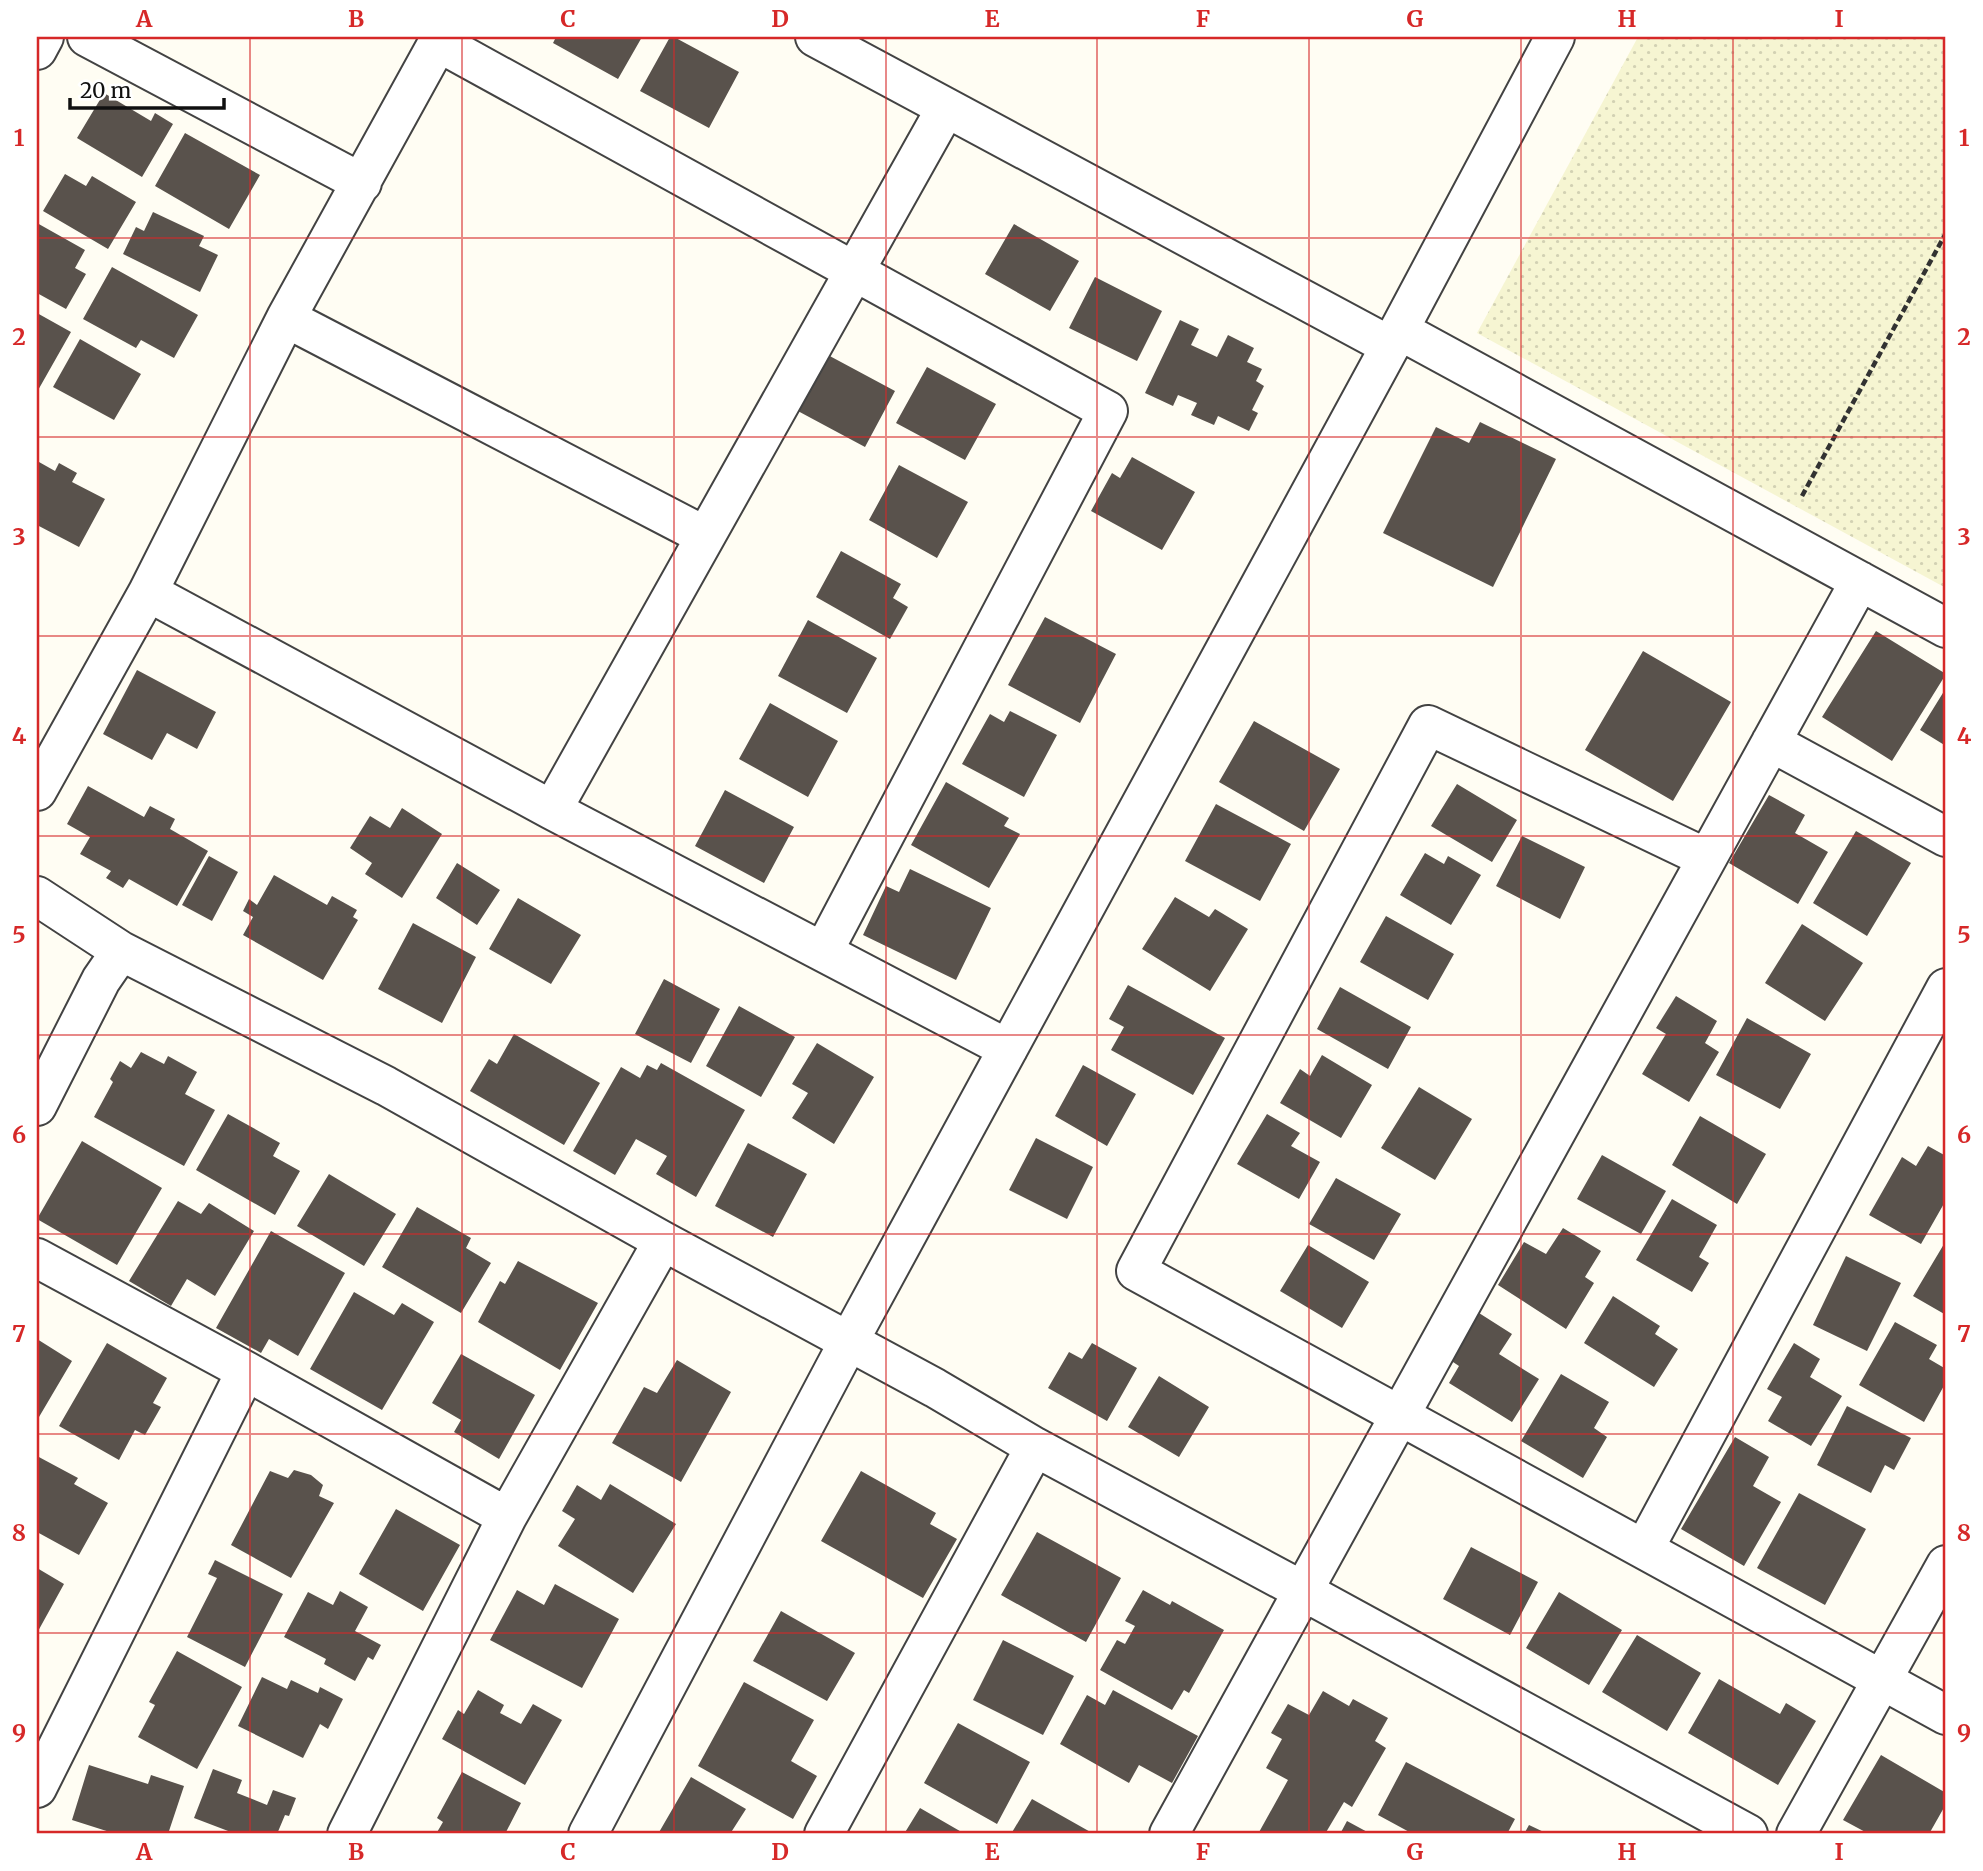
<svg xmlns="http://www.w3.org/2000/svg" width="1983" height="1871" font-family="Merriweather,serif">
	<style>
		.farmland { fill: url(#farmland-dots) }
		.building { fill: #59524c }
		.lines { fill: none; stroke-linecap: round; stroke-linejoin: round }
		.minor-casing { stroke: #434343; stroke-width: 42 }
		.path { stroke: #323232; stroke-width: 4.5; stroke-dasharray: 7 3.5; stroke-linecap: butt }
		.minor { stroke: #fff; stroke-width: 38 }
		.grid { fill: none; stroke: #d62828; stroke-width: 2; stroke-opacity: 0.55 }
		.neatline { fill: none; stroke: #d62828; stroke-width: 2.5 }
		.grid-label { font-size: 23px; text-anchor: middle; font-weight: bold; fill: #d62828 }
	</style>
	<defs>
		<pattern id="farmland-dots" width="8" height="8" patternUnits="userSpaceOnUse" patternTransform="scale(1.75)"><rect width="8" height="8" fill="#f6f5d2"/><path d="M2 2h.1M6 6h.1" fill="none" stroke="#d2d1b3" stroke-width="1.8" stroke-linecap="round"/></pattern>
	</defs>
	<rect width="100%" height="100%" fill="#fffdf3"/>
	<path class="farmland" d="M1638,37H1946V588L1477,333Z"/>
	<path class="building" d="M556,37H642L618,79L553,43Z
		M670,37H674L739,72L709,128L640,91Z
		M104,93L151,121L155,113L173,124L142,177L77,138Z
		M185,133L260,175L229,229L155,186Z
		M65,174L86,186L92,176L136,202L108,249L43,211Z
		M153,212L204,236L199,246L218,255L200,292L123,254L136,227L144,231Z
		M37,223L85,250L75,268L86,274L66,309L37,293Z
		M1014,224L1079,261L1050,311L985,274Z
		M112,267L198,315L174,358L141,340L136,348L83,319Z
		M1095,277L1162,311L1137,361L1069,328Z
		M37,313L71,332L37,392Z
		M1180,320L1199,329L1191,345L1217,357L1228,335L1254,348L1247,362L1262,369L1256,381L1264,386L1252,410L1258,413L1249,431L1218,416L1214,425L1191,415L1197,403L1178,395L1173,406L1145,393Z
		M80,339L141,374L114,420L53,387Z
		M826,354L895,391L865,447L796,410Z
		M927,367L996,404L965,460L896,423Z
		M1480,422L1556,459L1493,587L1383,533L1436,427L1469,443Z
		M1132,457L1195,492L1162,550L1091,511L1112,473L1120,478Z
		M39,462L55,471L59,463L77,473L72,482L105,499L79,547L37,525V468Z
		M899,465L968,502L937,558L869,520Z
		M841,551L901,584L893,598L908,607L890,639L816,597Z
		M1045,617L1116,654L1080,723L1008,685Z
		M808,620L877,658L847,713L778,676Z
		M1876,631L1946,674L1892,761L1822,717Z
		M1643,651L1731,702L1673,801L1585,750Z
		M137,670L216,712L197,749L167,733L152,760L103,734Z
		M1946,688V746L1920,730Z
		M770,703L838,741L808,797L739,759Z
		M1010,711L1057,735L1024,797L962,764L990,714L1004,722Z
		M1254,721L1340,769L1304,831L1219,782Z
		M946,782L1009,818L1004,826L1020,834L989,888L911,845Z
		M1457,784L1517,820L1492,862L1431,826Z
		M88,786L144,817L150,806L175,819L170,829L208,851L177,906L129,879L123,888L106,878L111,871L80,854L90,837L67,824Z
		M725,790L794,827L764,883L695,846Z
		M1769,795L1805,815L1795,833L1828,852L1798,904L1729,863Z
		M1216,804L1291,844L1260,901L1185,861Z
		M402,808L442,834L402,898L365,874L372,863L350,848L370,816L390,828Z
		M1856,831L1911,863L1867,936L1813,903Z
		M1522,836L1585,867L1560,919L1496,886Z
		M1425,853L1444,864L1448,856L1481,875L1451,925L1400,895Z
		M209,856L238,872L212,921L182,905Z
		M457,863L500,890L477,925L436,898Z
		M910,869L991,908L956,980L863,935L886,886L899,892Z
		M274,875L327,905L332,896L357,910L353,917L358,920L323,980L243,935L253,917L243,911L249,899L257,905Z
		M1175,897L1209,917L1215,909L1248,929L1210,991L1142,949Z
		M518,898L581,935L551,984L489,949Z
		M1386,916L1454,954L1428,1000L1360,962Z
		M413,923L476,957L442,1023L378,989Z
		M1802,924L1863,963L1825,1021L1765,983Z
		M664,979L720,1009L691,1063L635,1034Z
		M1128,985L1225,1038L1193,1095L1111,1050L1124,1027L1109,1019Z
		M1340,987L1411,1027L1388,1069L1317,1029Z
		M1676,996L1717,1021L1705,1043L1719,1052L1689,1102L1642,1074L1666,1034L1656,1028Z
		M739,1006L795,1037L761,1097L706,1066Z
		M1747,1018L1811,1054L1780,1109L1716,1075Z
		M514,1034L600,1083L564,1145L470,1091L489,1059L497,1064Z
		M817,1043L874,1077L834,1144L792,1118L808,1093L792,1084Z
		M141,1052L164,1064L168,1056L197,1072L185,1094L215,1110L184,1166L94,1117L113,1082L110,1079L120,1061L131,1068Z
		M1322,1055L1372,1085L1341,1138L1280,1103L1300,1069L1310,1076Z
		M661,1063L745,1110L696,1197L656,1174L667,1156L636,1139L615,1175L573,1151L621,1067L640,1078L647,1065L657,1070Z
		M1083,1065L1136,1094L1107,1146L1055,1116Z
		M1419,1087L1472,1119L1435,1180L1381,1148Z
		M228,1114L280,1143L273,1156L300,1171L275,1215L196,1170Z
		M1267,1114L1300,1133L1291,1146L1320,1162L1299,1199L1237,1164Z
		M1700,1116L1766,1154L1737,1204L1672,1165Z
		M1036,1138L1093,1167L1067,1219L1009,1190Z
		M82,1141L162,1188L117,1265L37,1219Z
		M748,1143L807,1174L773,1237L715,1206Z
		M1928,1146L1946,1156V1200L1921,1244L1869,1215L1902,1157L1916,1166Z
		M1602,1155L1666,1191L1641,1234L1577,1199Z
		M329,1174L396,1214L364,1266L297,1226Z
		M1336,1178L1401,1214L1374,1260L1309,1224Z
		M1672,1199L1717,1225L1699,1257L1709,1263L1692,1292L1636,1260Z
		M178,1201L201,1214L209,1203L254,1231L215,1296L187,1279L171,1306L129,1281Z
		M417,1207L471,1238L466,1248L491,1263L461,1313L382,1267Z
		M1563,1228L1601,1251L1585,1277L1594,1283L1566,1329L1498,1285L1524,1242L1546,1254Z
		M271,1231L345,1273L298,1356L269,1339L261,1353L216,1328Z
		M1944,1244L1946,1246V1315L1913,1296Z
		M1308,1245L1369,1282L1342,1328L1280,1291Z
		M1846,1256L1901,1283L1867,1351L1813,1325Z
		M518,1261L598,1303L560,1370L478,1322L500,1281L505,1284Z
		M354,1292L394,1315L402,1303L434,1322L382,1410L310,1369Z
		M1613,1296L1660,1326L1655,1334L1678,1349L1654,1387L1584,1343Z
		M1479,1313L1512,1334L1499,1354L1539,1379L1512,1422L1449,1383L1459,1366L1450,1360Z
		M1895,1322L1937,1345L1929,1359L1946,1369V1382L1924,1422L1859,1385Z
		M37,1339L72,1361L39,1417L37,1416Z
		M107,1343L167,1378L153,1403L161,1407L145,1435L135,1430L119,1460L59,1426Z
		M1092,1343L1137,1368L1107,1421L1048,1388L1069,1352L1082,1359Z
		M1794,1343L1820,1359L1810,1377L1842,1396L1811,1446L1768,1421L1782,1397L1767,1389Z
		M461,1354L535,1395L499,1459L454,1432L461,1420L432,1403Z
		M677,1360L731,1392L681,1482L612,1443L644,1387L657,1393Z
		M1561,1374L1609,1402L1594,1428L1607,1437L1583,1478L1521,1441Z
		M1159,1376L1209,1407L1179,1457L1128,1427Z
		M1847,1406L1911,1438L1894,1470L1885,1465L1871,1493L1817,1465Z
		M1735,1437L1769,1457L1753,1486L1781,1502L1744,1566L1681,1529Z
		M37,1456L78,1478L74,1484L108,1503L79,1555L37,1532Z
		M294,1470L311,1475L323,1485L319,1496L334,1503L291,1578L231,1545L270,1471L288,1478Z
		M861,1471L936,1513L930,1524L957,1539L923,1598L821,1541Z
		M610,1484L676,1524L633,1593L558,1546L575,1519L562,1511L577,1485L601,1500Z
		M1799,1493L1866,1529L1825,1605L1757,1568Z
		M396,1509L460,1545L423,1611L359,1574Z
		M1037,1532L1121,1578L1086,1642L1001,1595Z
		M1471,1547L1538,1582L1510,1635L1443,1599Z
		M215,1560L283,1594L245,1667L187,1637L217,1578L208,1574Z
		M37,1568L64,1584L37,1633Z
		M555,1584L619,1619L582,1688L490,1640L517,1590L544,1605Z
		M1143,1590L1170,1605L1172,1601L1224,1630L1189,1693L1184,1690L1172,1710L1100,1670L1117,1640L1125,1644L1135,1626L1125,1621Z
		M340,1591L368,1607L355,1631L381,1645L373,1660L368,1657L355,1681L324,1664L326,1659L284,1637L308,1592L333,1605Z
		M1559,1592L1622,1630L1589,1685L1526,1648Z
		M781,1611L855,1653L827,1701L753,1661Z
		M1637,1635L1701,1673L1667,1731L1602,1692Z
		M1003,1640L1074,1676L1043,1735L973,1700Z
		M177,1651L242,1687L197,1769L138,1737L155,1705L149,1702Z
		M262,1677L287,1689L291,1680L318,1693L320,1687L343,1699L328,1729L320,1724L303,1758L238,1726Z
		M1719,1679L1780,1714L1786,1703L1816,1721L1778,1785L1688,1733Z
		M744,1682L814,1720L791,1761L817,1776L793,1819L698,1766Z
		M478,1690L504,1705L500,1713L521,1724L533,1704L562,1720L525,1785L442,1739L458,1710L464,1714Z
		M1113,1690L1198,1736L1172,1783L1139,1765L1129,1783L1060,1744L1087,1695L1105,1705Z
		M1323,1691L1349,1706L1353,1699L1388,1718L1375,1741L1386,1748L1352,1807L1344,1802L1325,1834L1318,1832L1317,1834H1258L1288,1780L1266,1768L1282,1739L1271,1733L1288,1704L1309,1715Z
		M958,1723L1030,1762L997,1824L924,1783Z
		M1881,1755L1946,1793V1804L1929,1834H1869L1843,1820Z
		M1406,1762L1515,1819L1507,1834H1413L1378,1815Z
		M89,1765L148,1784L151,1775L184,1786L168,1834H116L72,1820Z
		M213,1769L242,1780L237,1793L267,1805L273,1790L296,1798L289,1816L285,1815L277,1834H236L194,1818Z
		M462,1772L521,1803L505,1834H436L443,1822L437,1818Z
		M691,1777L746,1809L730,1834H658Z
		M1032,1799L1094,1834H1011Z
		M920,1808L965,1834H904Z
		M1347,1821L1371,1834H1340Z
		M1529,1825L1548,1834H1524Z"/>
	<g class="lines">
		<g class="minor-casing">
			<path id="minor" d="M87,37L362,183
				M815,37L1390,346
				M438,42L1108,411L823,952
				M37,50L44,37
				M286,318L705,536
				M1399,330L1946,628
				M148,592L552,810L1008,1049
				M1771,742L1946,837
				M37,791L148,592L286,318L441,37
				M552,810L946,108
				M1706,858L1428,725L1136,1271L1946,1715
				M37,896L121,951L386,1086L663,1241L935,1388L1035,1447L1303,1591L1748,1834
				M37,1106L101,980L121,951
				M37,1258L246,1371L507,1517
				M1644,1549L1946,988
				M37,1788L246,1371
				M347,1834L507,1517L663,1241
				M588,1834L849,1341L1399,330L1555,37
				M824,1834L1035,1447
				M1169,1834L1860,581
				M1796,1834L1946,1565"/>
		</g>
		<path class="path" d="M1802,496L1946,233"/>
		<use href="#minor" class="minor"/>
	</g>
	<path class="grid" d="M250,37V1834M462,37V1834M674,37V1834M886,37V1834M1097,37V1834M1309,37V1834M1521,37V1834M1733,37V1834M37,238H1946M37,437H1946M37,636H1946M37,836H1946M37,1035H1946M37,1234H1946M37,1434H1946M37,1633H1946"/>
	<rect width="1983" height="1871" fill="none" stroke="#ffffff" stroke-width="77"/>
	<path d="M70 98v10h154v-10" fill="none" stroke="#101010" stroke-width="3.5"/>
	<text x="80" y="98" font-size="21" fill="#101010" stroke="#ffffff" stroke-width="5" paint-order="stroke">20 m</text>
	<rect x="38" y="38" width="1906" height="1794" class="neatline"/>
	<g class="grid-label">
		<text x="144" y="27">A</text>
		<text x="356" y="27">B</text>
		<text x="568" y="27">C</text>
		<text x="780" y="27">D</text>
		<text x="992" y="27">E</text>
		<text x="1203" y="27">F</text>
		<text x="1415" y="27">G</text>
		<text x="1627" y="27">H</text>
		<text x="1839" y="27">I</text>
		<text x="19" y="146">1</text>
		<text x="1964" y="146">1</text>
		<text x="19" y="345">2</text>
		<text x="1964" y="345">2</text>
		<text x="19" y="545">3</text>
		<text x="1964" y="545">3</text>
		<text x="19" y="744">4</text>
		<text x="1964" y="744">4</text>
		<text x="19" y="943">5</text>
		<text x="1964" y="943">5</text>
		<text x="19" y="1143">6</text>
		<text x="1964" y="1143">6</text>
		<text x="19" y="1342">7</text>
		<text x="1964" y="1342">7</text>
		<text x="19" y="1541">8</text>
		<text x="1964" y="1541">8</text>
		<text x="19" y="1741">9</text>
		<text x="1964" y="1741">9</text>
		<text x="144" y="1860">A</text>
		<text x="356" y="1860">B</text>
		<text x="568" y="1860">C</text>
		<text x="780" y="1860">D</text>
		<text x="992" y="1860">E</text>
		<text x="1203" y="1860">F</text>
		<text x="1415" y="1860">G</text>
		<text x="1627" y="1860">H</text>
		<text x="1839" y="1860">I</text>
	</g>
</svg>
